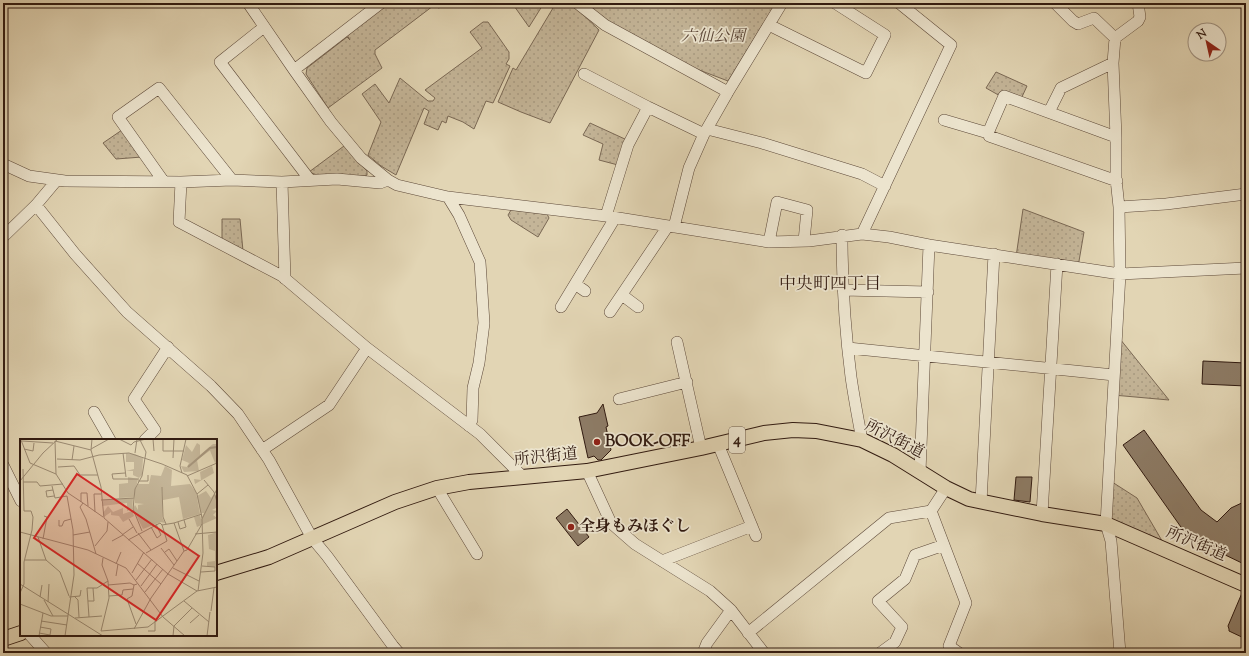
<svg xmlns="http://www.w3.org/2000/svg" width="1249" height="656" font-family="'Sorts Mill Goudy','Noto Serif JP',serif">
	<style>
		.park { fill: url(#park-dots); stroke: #7a6854 }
		.building { fill: #8d7b65; stroke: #311a10 }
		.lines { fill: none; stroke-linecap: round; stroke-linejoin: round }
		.minor-casing { stroke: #5d4939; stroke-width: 12 }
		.major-casing { stroke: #311a10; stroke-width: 16 }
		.minor { stroke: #ece4ce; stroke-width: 11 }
		.major { stroke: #e2d5b4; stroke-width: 14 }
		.poi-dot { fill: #8f2418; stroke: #ece4ce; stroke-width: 1.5 }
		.labels { text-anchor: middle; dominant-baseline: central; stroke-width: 3.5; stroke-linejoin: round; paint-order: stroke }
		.shield { fill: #ece4ce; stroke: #695749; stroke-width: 1 }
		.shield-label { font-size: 15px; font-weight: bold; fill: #311a10 }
		.park-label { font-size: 16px; font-style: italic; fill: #5d4839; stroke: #ece4ce }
		.street-label { font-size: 16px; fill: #311a10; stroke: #ece4ce }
		.poi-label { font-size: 16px; font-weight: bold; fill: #311a10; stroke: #ece4ce; text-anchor: start }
		.neighbourhood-label { font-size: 17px; fill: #311a10; stroke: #ece4ce }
		.inset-river { fill: none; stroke: #a6957c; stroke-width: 2 }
		.inset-road { fill: none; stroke: #9b8a72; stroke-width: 1 }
		.view { fill: #d62828; fill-opacity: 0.15; stroke: #d62828; stroke-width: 2 }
		.inset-edge { fill: none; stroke: #311a10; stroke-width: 2 }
	</style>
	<defs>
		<pattern id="park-dots" width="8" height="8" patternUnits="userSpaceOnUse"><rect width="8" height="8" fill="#c4b598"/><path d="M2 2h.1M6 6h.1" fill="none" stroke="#a99b82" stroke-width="1.8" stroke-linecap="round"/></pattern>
	</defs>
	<rect width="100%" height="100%" fill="#e2d5b4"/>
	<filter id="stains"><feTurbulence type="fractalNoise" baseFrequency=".005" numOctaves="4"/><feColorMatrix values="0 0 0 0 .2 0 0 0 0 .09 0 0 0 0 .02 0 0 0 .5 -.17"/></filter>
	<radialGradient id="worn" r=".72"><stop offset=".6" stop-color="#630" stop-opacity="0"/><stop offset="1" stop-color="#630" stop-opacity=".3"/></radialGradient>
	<path class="park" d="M389,3H446L439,8L433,6L375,50V54L382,68L328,108L306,74L307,68L347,37L350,40L347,35Z
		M512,3H544L529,27Z
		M556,3H571L599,30L550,123L521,112L498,102L513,68L516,70Z
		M588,3H776L728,81L673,60L607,23Z
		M483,22H488L509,52V59L506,64L510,66L493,103L486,101L474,129L463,122L448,116L446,123L442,121L438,130L424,124L429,111L424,108L396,175L381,166L368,155L381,122L362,94L375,84L389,103L400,78L428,101H433L435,98L425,90L482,48L470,32Z
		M996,72L1027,86L1021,99L1002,97L986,88Z
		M590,123L627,140L618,165L599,160L603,144L583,135Z
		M122,130L142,157L116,159L103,143Z
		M344,146L367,171V175L365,176L317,175L309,172Z
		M1023,209L1084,232L1078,267L1016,257Z
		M511,210L547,214L549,218L538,237L511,220L508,215Z
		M222,219H240L243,251L222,240Z
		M1116,334L1169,400L1113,395Z
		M1109,480L1137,498L1168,551L1106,524Z"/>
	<path class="building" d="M1203,361L1246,363V386L1202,384Z
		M603,404L608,426L606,427L611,450L601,460H598L594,456L588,458L579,417L597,413Z
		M1144,430L1201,510L1217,522L1231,508L1246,501V565L1188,537L1123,445Z
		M1016,477H1032L1030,502L1014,500Z
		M567,509L589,537L578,546L556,518Z
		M1242,593H1246V639L1229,631V629L1228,626Z"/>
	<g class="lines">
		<g class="minor-casing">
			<path id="minor" d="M248,3L294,70L331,122L361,158L388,180L397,185L448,197L606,216L769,242L809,241L862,234L889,237L929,245L1120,274L1246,268
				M577,3L605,25L728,92
				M1055,3L1073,21L1078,24L1094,18L1115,38
				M769,25L866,73L885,35L835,3
				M264,27L220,62L310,180
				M294,70L381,3
				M584,74L648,107L704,134
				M1049,112L1061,88L1113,63
				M944,120L988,133L989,136L1117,181
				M707,129L762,143L862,174L885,186
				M988,133L1004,96L1116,137
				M3,164L29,176L65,181L181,182L179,222L282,276L367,348L480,434L523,477
				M164,182L118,117L159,88L232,180
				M181,182L232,180L282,182L337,179L380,183L388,180
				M282,182L285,279
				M448,197L459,215L480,262L484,323L479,363L473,388L472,420L469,426
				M36,205L75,254L127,312L211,386L238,414L269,460L312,538L327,556L393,646L399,653
				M1119,207L1166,204L1246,194
				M606,216L628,145L648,107
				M674,227L689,168L704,134L728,92L782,3
				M862,234L951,45L899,3
				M842,235C842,282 845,330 851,377C854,398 858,419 862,440
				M3,237L36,205L57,180
				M769,242L777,202L807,210L804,241
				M575,284L585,291
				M843,290L928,292
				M622,295L638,307
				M561,307L615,218
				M610,312L668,226
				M677,342L701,448
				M848,348L1114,375
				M619,399L687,382
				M94,412L110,440
				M145,440L155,430L134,399L168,347
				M718,444L756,536
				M262,450L329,405L367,348
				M3,465L21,501
				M587,471L611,523L635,544L710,591L731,610L764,653
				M920,472L929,245
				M437,488L477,554
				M946,488L931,511L966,603L949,646L959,653
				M981,502L994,254
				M1042,514L1057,264
				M662,561L752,526
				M748,633L889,518L931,511
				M30,635L46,653
				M703,653L707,643L731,610
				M880,653L895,642L902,627L878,601L905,579L915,555L944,545
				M1120,653L1111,541L1106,524L1120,274L1119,207L1116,179V137L1113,63L1115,38L1138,21L1140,17L1138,3"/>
		</g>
		<g class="major-casing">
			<path id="major" d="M216,573L269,557L395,502L437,488L469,482L587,471L701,448L764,433L793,430L816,431L862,440L893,455L946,488L969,499L1042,514L1106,524L1246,585
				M3,639L21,633"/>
		</g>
		<use href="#minor" class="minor"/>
		<use href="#major" class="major"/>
	</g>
	<g class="poi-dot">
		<circle cx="597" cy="442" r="4"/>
		<circle cx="571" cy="527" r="4"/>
	</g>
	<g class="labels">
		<rect class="shield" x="729" y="427" width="16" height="26" rx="3"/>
		<g class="shield-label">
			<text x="737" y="440">4</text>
		</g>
		<g class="park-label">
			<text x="713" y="37">六仙公園</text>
		</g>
		<g class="street-label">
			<text transform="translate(894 440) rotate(27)">所沢街道</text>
			<text transform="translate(546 458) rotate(-6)">所沢街道</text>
			<text transform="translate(1196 545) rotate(23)">所沢街道</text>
		</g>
		<g class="poi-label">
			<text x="605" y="442">BOOK-OFF</text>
			<text x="579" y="527">全身もみほぐし</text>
		</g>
		<g class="neighbourhood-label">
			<text x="830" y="285">中央町四丁目</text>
		</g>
	</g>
	<g transform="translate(20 439)">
		<rect width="197" height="197" fill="#e2d5b4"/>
		<path d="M177,4L180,6V16L193,5H197V22L192,10L177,21L179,32L164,33L161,27L167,28L169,24L162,21L166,6L172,13ZM192,27L194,34L175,45L174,40L181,41L180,33ZM186,52L191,59L194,55L197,57L196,69L192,71L197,72L193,76L197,79L177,88L174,78L180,76L181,80L184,74H181L177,57ZM197,93V133L196,128L187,127V123L195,122V112L189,110L188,96Z" fill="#c4b598"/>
		<path d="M197,6V23L195,24L189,9ZM106,14L115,15L123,19L122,36L119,39L113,36V32H106L114,30V23H106ZM145,27L152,31L151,47L170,45L176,53L180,75L163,80L159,58L143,61L142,48V78L145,84L141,83L123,90L113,70L115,66L118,71V66L124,65L115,64V51L118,45H129L131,36L141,37ZM108,38L118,40L114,58L99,59V45L108,44ZM113,59L112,70L107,72V64L82,67L83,61ZM88,67L93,73L103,69V75L112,72L114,77L103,83L99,77L91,76V73L84,78L83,74Z" fill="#c4b598"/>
		<path class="inset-river" d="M168,28L190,9L197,8"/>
		<path class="inset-road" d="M72,0L71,11L81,48L84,79L148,135L177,152M99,0L111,6L114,3L126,0M133,0L134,12M143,0V12H164M1,1L10,24L36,35M120,1L126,13L122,37L115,50L113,70L122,92M2,2L33,4M4,10L13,12L14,4M71,10L89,0M71,11L35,2L36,35L48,54L63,64L60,68L66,80L76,115M103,14L106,38M115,14L117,0M153,19L154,0M37,20L60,21L79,16L109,14L142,25L167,36L177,55L182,79M52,21L54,7M38,28L54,27L60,36H78M105,34L92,35L93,40H119M162,34L160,27L166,0M167,37L197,24M184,41L194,53L197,63M0,42L23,14L38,0M118,42H128V36M3,43H17L20,47L43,45M32,47L35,59L47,57M142,48L143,78L146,85M33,51L26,52L27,58L34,57M177,55L188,46M81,61L114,59M61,63V54H67L68,67M63,64L83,78M75,73L74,55H81M109,80L117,94M39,81V87H42L44,82L51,80M158,83L160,90L166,88L164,81M154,84L164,112M131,88L137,99L141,96L136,85M0,93L68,111L106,129L143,178L165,197M118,94L131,111M175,95L197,93M53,96L70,93M102,96L113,88M18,98L26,121L40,133L49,157M23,100L27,78L24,77M108,101L140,84L142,86L154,84L182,75M92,102L103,96M75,107L87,92L88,83M141,109L154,126M145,113L149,110L157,122M126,114L147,102L142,86M5,121H26M117,124L141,145M96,125L101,113M153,129L179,142M181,133L195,132V128L182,127M112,134L124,113M96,137L98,125M116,141L132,120M0,145L83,197M88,146L110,144L114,146M121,147L137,125M178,152L183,114L182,80L197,50M125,153L143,130M0,154L4,145V123L12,91L13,78L11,72H4L3,30M89,157L102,156L103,151L113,150M20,158L22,146M49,158L60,157L61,151M55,158L58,161L59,178M24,161L33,177M68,162H74L73,149M164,162L189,183M28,163L29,145M0,165L31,177H48M191,172L194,149M69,178L67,149H77L88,142M55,179L82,177M21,182L47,186M170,184L179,176M116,185L107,160L112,157L114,146L117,145M114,190L131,159L164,112L167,111L182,85M81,192L128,188L177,152L197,148M81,192L89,159L88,142L82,126L83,119M128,192H135V182M19,194L30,196L31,190L20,188M19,197L23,174M45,197L54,136L53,91L47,57M153,197L154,187L172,169M187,197L190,173"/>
		<path class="view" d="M57,35L179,117L136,181L14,99Z"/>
		<rect width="197" height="197" class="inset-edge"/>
	</g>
	<rect width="1249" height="656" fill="none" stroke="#e2d5b4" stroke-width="16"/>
	<rect x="4" y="4" width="1241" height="648" fill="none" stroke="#311a10" stroke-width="2"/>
	<rect x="8" y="8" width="1233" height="640" fill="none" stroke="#311a10"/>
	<g transform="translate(1207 42) rotate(326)"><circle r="19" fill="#ece4ce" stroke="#a19382"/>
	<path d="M0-3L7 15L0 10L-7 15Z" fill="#8f2418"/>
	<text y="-6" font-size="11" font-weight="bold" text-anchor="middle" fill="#311a10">N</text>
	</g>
	<rect width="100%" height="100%" filter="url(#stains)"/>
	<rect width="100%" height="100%" fill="url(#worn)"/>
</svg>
